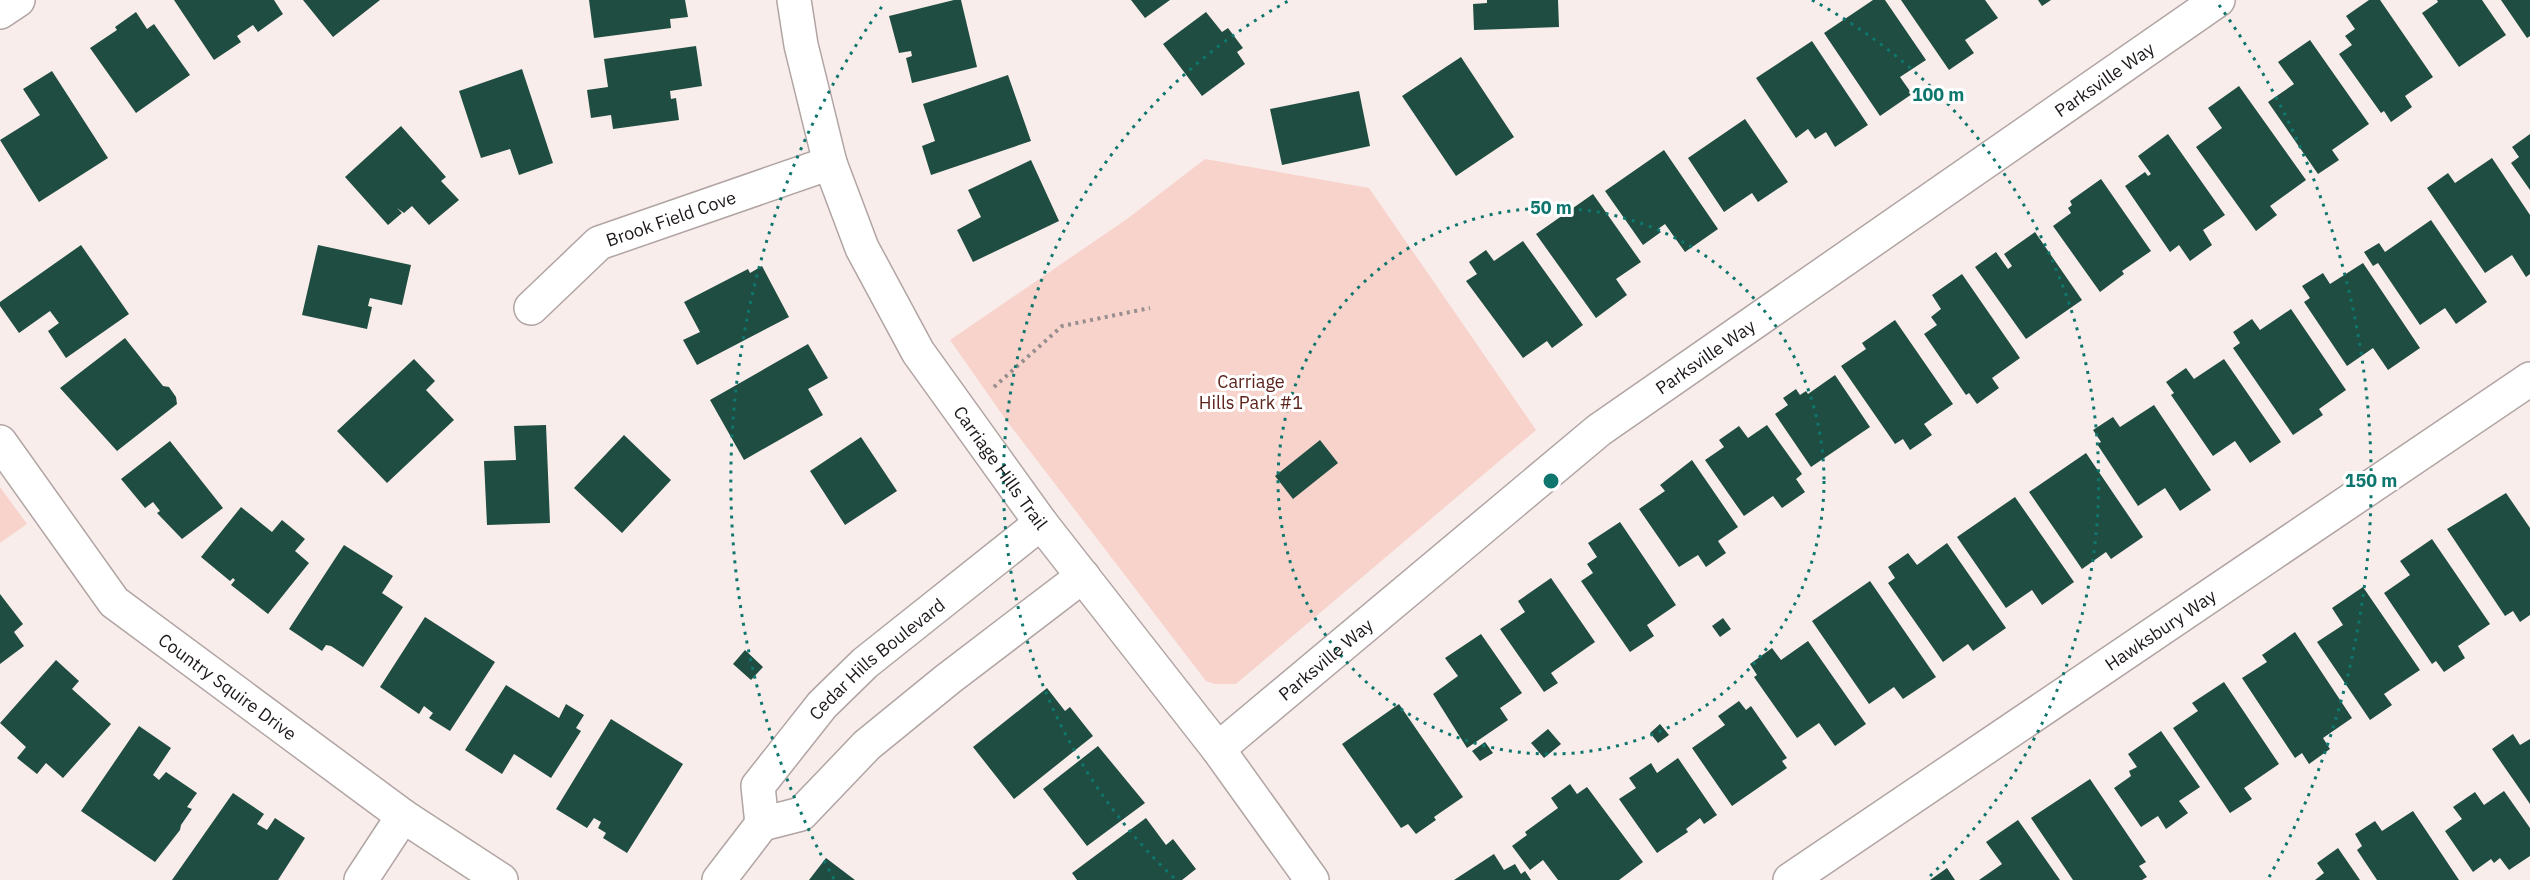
<svg xmlns="http://www.w3.org/2000/svg" width="2530" height="880" font-family="'IBM Plex Sans',sans-serif">
	<style>
		.green { fill: #f7d3cc }
		.building { fill: #204d41 }
		.lines { fill: none; stroke-linecap: round; stroke-linejoin: round }
		.minor-casing { stroke: #b1a5a3; stroke-width: 36 }
		.path { stroke: #978e8d; stroke-width: 4; stroke-dasharray: 3 4.5; stroke-linecap: butt }
		.minor { stroke: #fff; stroke-width: 33 }
		.ring { fill: none; stroke: #0f766e; stroke-width: 3; stroke-dasharray: 3 6 }
		.labels { text-anchor: middle; dominant-baseline: central; stroke-width: 6; stroke-linejoin: round; paint-order: stroke }
		.street-label { font-size: 18px; fill: #1c1817; stroke: #fff }
		.park-label { font-size: 18px; fill: #5b231c; stroke: #fff }
		.centre { fill: #0f766e; stroke: #fff; stroke-width: 3 }
		.ring-label { font-size: 18px; text-anchor: middle; font-weight: bold; fill: #0f766e; stroke: #fff; stroke-width: 6; stroke-linejoin: round; paint-order: stroke }
	</style>
	<rect width="100%" height="100%" fill="#f9edeb"/>
	<path class="green" d="M1205,159L1369,188L1536,430L1236,684H1215L1206,681L1006,420L950,340L1127,219Z
		M0,487L27,524L0,543Z"/>
	<path class="building" d="M174,0H274L283,14L258,32L253,25L237,36L241,42L214,60Z
		M303,0H380L333,37Z
		M589,0H685L688,17L670,19L671,28L594,38Z
		M954,0H961L977,67L912,83L906,58L912,56L911,51L899,53L889,16Z
		M1131,0H1170L1145,18Z
		M1487,0H1558L1559,27L1474,30L1473,4L1487,3Z
		M1873,0H1885L1926,60L1900,77L1912,94L1880,116L1824,33Z
		M1901,0H1985L1998,18L1965,40L1974,53L1949,70Z
		M2038,0H2051L2042,6Z
		M2369,0H2380L2433,77L2405,96L2412,107L2391,122L2384,111L2381,113L2339,54L2352,45L2345,36L2355,29L2346,16Z
		M2437,0H2482L2506,35L2459,67L2422,13L2438,2Z
		M2501,0H2530V36L2527,38Z
		M136,12L147,29L154,24L190,75L136,113L90,48L117,30L115,27Z
		M1206,12L1222,32L1228,28L1243,48L1237,52L1245,64L1202,96L1163,44Z
		M2310,40L2369,124L2332,150L2339,160L2318,174L2268,102L2294,84L2278,62Z
		M1812,41L1868,125L1835,147L1826,132L1815,139L1808,129L1796,138L1756,78Z
		M696,46L702,86L670,91L671,99L676,98L679,120L613,129L611,115L591,118L587,90L608,87L604,59Z
		M1461,57L1514,137L1456,176L1402,96Z
		M522,69L553,163L519,175L510,149L481,158L459,91Z
		M52,71L108,158L39,202L0,140L40,115L23,89Z
		M1008,75L1031,141L931,175L922,146L935,141L923,104Z
		M2239,86L2306,180L2270,206L2277,215L2256,231L2196,147L2222,128L2208,108Z
		M1359,91L1370,146L1282,165L1270,109Z
		M1745,119L1788,182L1758,202L1752,193L1724,212L1688,158Z
		M401,126L446,177L441,181L459,200L429,225L412,206L404,213L397,208L402,213L388,225L345,177Z
		M2168,134L2225,215L2203,230L2212,245L2190,261L2179,245L2170,252L2125,186L2145,172L2148,176L2151,174L2138,156Z
		M2530,134V190L2511,163L2519,157L2512,147Z
		M1664,150L1718,229L1685,252L1665,224L1658,229L1661,232L1643,245L1605,191Z
		M2492,158L2530,215V274L2526,277L2512,255L2485,273L2427,188L2448,173L2455,183Z
		M1031,160L1059,221L973,262L957,230L981,217L968,190Z
		M2101,179L2151,251L2122,271L2124,274L2100,292L2053,226L2071,213L2068,208L2072,205L2070,201Z
		M1593,194L1641,262L1616,279L1627,295L1596,318L1536,234Z
		M2431,220L2487,302L2456,324L2445,308L2420,325L2378,263L2373,266L2364,252L2379,243L2385,252Z
		M2035,232L2082,300L2026,339L1975,267L1996,252L2008,269L2012,266L2004,254Z
		M1523,241L1583,325L1552,348L1547,341L1523,358L1466,281L1477,274L1469,262L1486,250L1494,261Z
		M81,245L129,314L66,358L48,331L59,323L50,311L19,333L0,306V302Z
		M318,245L411,265L402,305L370,298L368,306L372,307L367,329L302,315Z
		M2363,263L2420,348L2388,370L2373,348L2347,366L2304,302L2310,298L2302,286L2323,273L2330,284Z
		M762,266L789,317L697,365L683,340L700,332L684,302L748,269L750,273Z
		M1962,274L2020,358L1992,378L1999,388L1977,404L1969,393L1966,395L1924,334L1937,325L1931,317L1941,309L1932,295Z
		M2291,309L2346,390L2319,409L2323,415L2293,435L2233,348L2240,343L2233,332L2252,319L2260,330Z
		M1895,320L1953,404L1924,424L1932,435L1910,450L1903,439L1895,444L1841,366L1866,349L1862,343Z
		M125,338L163,386L169,387L176,397L177,404L117,451L60,388Z
		M808,344L828,378L808,389L823,415L744,460L710,400Z
		M414,359L435,381L426,390L454,420L387,483L337,431Z
		M2224,359L2281,442L2250,463L2235,441L2213,456L2171,395L2174,393L2166,382L2186,368L2194,379Z
		M1835,375L1870,427L1811,467L1775,414L1788,405L1783,398L1796,389L1800,395L1806,391L1808,394Z
		M2154,405L2211,490L2180,511L2165,488L2138,506L2097,444L2101,442L2093,430L2113,417L2120,427Z
		M546,425L550,523L487,525L484,461L516,460L514,426Z
		M1767,425L1802,474L1796,479L1805,492L1782,508L1773,496L1744,516L1705,460L1724,447L1719,440L1739,426L1748,438Z
		M624,435L671,480L622,533L574,488Z
		M861,437L897,491L845,525L810,471Z
		M1320,440L1338,463L1293,499L1275,476Z
		M170,441L223,508L182,539L157,513L160,511L153,502L145,508L121,479Z
		M2086,453L2143,537L2111,559L2106,552L2082,569L2029,492Z
		M1692,460L1738,527L1718,541L1726,553L1706,567L1698,555L1679,567L1639,509L1665,491L1660,485Z
		M2506,493L2530,528V615L2520,622L2513,611L2505,616L2447,529Z
		M2015,497L2074,582L2042,605L2032,590L2006,608L1957,537Z
		M241,507L272,532L282,520L305,539L295,551L309,563L268,614L231,585L235,580L233,578L230,581L201,557Z
		M1620,522L1676,605L1647,625L1654,636L1630,652L1581,581L1593,573L1587,564L1597,557L1588,543Z
		M2432,539L2490,624L2458,646L2465,658L2444,672L2436,661L2432,664L2384,593L2410,575L2400,561Z
		M1947,543L2006,628L1973,651L1968,644L1943,662L1888,583L1895,578L1888,567L1908,553L1917,565Z
		M344,545L393,576L382,593L403,607L363,667L331,646L326,645L322,651L289,629Z
		M1551,578L1595,642L1551,673L1558,683L1544,692L1500,629L1525,612L1518,601Z
		M1870,581L1936,677L1903,699L1894,687L1869,704L1812,621Z
		M2363,587L2420,670L2384,694L2392,705L2370,720L2317,642L2343,625L2332,608Z
		M0,594L23,624L14,632L24,646L0,664Z
		M425,617L495,662L450,731L429,718L433,713L424,706L419,714L380,687Z
		M1723,618L1731,629L1720,637L1712,626Z
		M2295,632L2352,718L2323,738L2330,749L2309,764L2302,753L2295,758L2242,678L2267,662L2262,655Z
		M1481,634L1522,693L1500,708L1508,720L1467,748L1433,694L1458,676L1445,658Z
		M1808,641L1866,724L1835,746L1819,723L1797,738L1754,677L1757,675L1750,664L1772,648L1781,660Z
		M745,650L763,667L751,680L733,664Z
		M56,660L79,681L72,689L111,724L63,778L46,763L37,774L17,758L26,747L0,723Z
		M2224,682L2279,764L2244,788L2252,799L2230,813L2173,728L2198,711L2192,703Z
		M506,685L559,718L566,704L584,715L576,728L581,731L551,778L514,754L502,774L465,750Z
		M1047,688L1065,711L1070,707L1093,736L1014,799L973,747Z
		M1739,701L1746,710L1751,706L1787,758L1782,761L1787,768L1732,806L1692,748L1725,725L1718,716Z
		M1399,704L1463,797L1434,817L1436,820L1416,834L1408,824L1401,828L1342,744Z
		M611,719L683,764L627,853L603,838L606,833L598,828L601,822L594,818L587,828L556,809Z
		M1660,724L1669,735L1658,743L1650,733Z
		M139,726L171,748L153,775L159,780L166,772L197,793L187,807L192,809L181,825L180,830L155,862L81,811Z
		M1548,729L1561,744L1544,758L1531,743Z
		M2161,731L2200,787L2179,801L2188,813L2166,829L2158,816L2141,827L2114,788L2131,776L2129,771L2137,767L2128,754Z
		M2513,734L2520,745L2530,739V804L2492,749Z
		M1485,742L1493,753L1480,761L1472,751Z
		M1098,746L1145,803L1087,846L1043,789Z
		M1678,758L1717,815L1704,824L1700,818L1686,829L1688,832L1657,853L1619,799L1636,788L1629,778L1651,763L1657,773Z
		M2090,779L2146,862L2139,866L2147,877L2142,880H2073L2031,818Z
		M1570,784L1577,794L1587,787L1643,862L1619,880H1558L1543,860L1530,870L1512,846L1527,835L1525,832L1558,808L1551,798Z
		M2504,791L2530,828V856L2509,870L2500,858L2494,863L2491,859L2473,872L2445,831L2462,819L2453,807L2475,792L2484,805Z
		M233,793L264,814L257,824L267,830L275,818L305,838L278,880H172Z
		M2413,811L2459,880H2377L2357,850L2362,846L2355,834L2375,821L2382,831Z
		M1146,818L1166,845L1173,839L1196,869L1182,880H1077L1072,873Z
		M2018,820L2060,880H1979L2002,864L1986,842Z
		M2338,848L2360,880H2315L2324,873L2317,863Z
		M1494,854L1504,870L1515,864L1521,874L1525,871L1531,880H1454Z
		M826,858L855,880H809Z
		M1947,868L1955,880H1930Z"/>
	<g class="lines">
		<g class="minor-casing">
			<g id="minor">
				<path id="s1" d="M794,0L801,45L830,163L862,248L918,352L1041,523L1218,749L1312,880"/>
				<path d="M0,12L18,0"/>
				<path id="s2" d="M531,308L599,243L830,163"/>
				<path id="s3" d="M0,442L114,602L403,816L501,880"/>
				<path id="s4" d="M1218,749L1599,430L2218,0"/>
				<path id="s5" d="M762,824L758,786L822,705L865,663L1041,523"/>
				<path d="M361,880L403,816"/>
				<path d="M719,880L762,824L801,814L867,745L948,679L1083,576"/>
				<path id="s6" d="M1790,880L2530,379"/>
			</g>
		</g>
		<path class="path" d="M994,387L1062,326L1150,308"/>
		<use href="#minor" class="minor"/>
	</g>
	<g class="ring">
		<circle cx="1551" cy="481" r="273"/>
		<path d="M1174 878A547 547 0 0 1 1290 0M1812 0A547 547 0 0 1 1928 878"/>
		<path d="M834 879A820 820 0 0 1 883 5M2219 5A820 820 0 0 1 2268 879"/>
	</g>
	<g class="labels">
		<g class="street-label">
			<text stroke="none"><textPath href="#s4" startOffset="1112">Parksville Way</textPath></text>
			<text stroke="none"><textPath href="#s2" startOffset="170">Brook Field Cove</textPath></text>
			<text stroke="none"><textPath href="#s4" startOffset="626">Parksville Way</textPath></text>
			<text stroke="none"><textPath href="#s1" startOffset="518">Carriage Hills Trail</textPath></text>
			<text stroke="none"><textPath href="#s6" startOffset="447">Hawksbury Way</textPath></text>
			<text stroke="none"><textPath href="#s4" startOffset="140">Parksville Way</textPath></text>
			<text stroke="none"><textPath href="#s5" startOffset="213">Cedar Hills Boulevard</textPath></text>
			<text stroke="none"><textPath href="#s3" startOffset="338">Country Squire Drive</textPath></text>
		</g>
		<g class="park-label">
			<text x="1251" y="381">Carriage<tspan x="1251" dy="21">Hills Park #1</tspan></text>
		</g>
	</g>
	<circle cx="1551" cy="481" r="9" class="centre"/>
	<g class="ring-label">
		<text x="1938" y="101">100 m</text>
		<text x="1551" y="214">50 m</text>
		<text x="2371" y="487">150 m</text>
	</g>
</svg>
